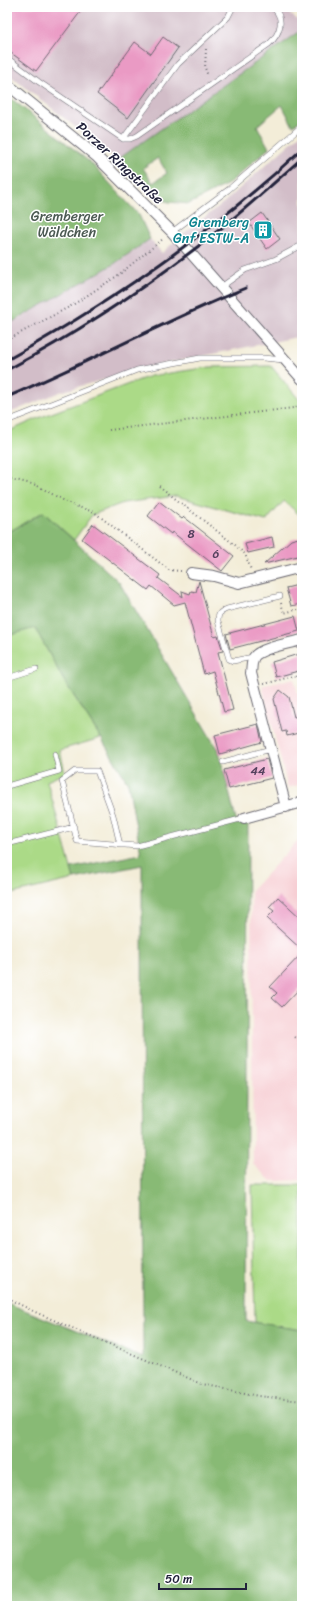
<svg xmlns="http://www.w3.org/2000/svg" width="309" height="1613" font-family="Sriracha,sans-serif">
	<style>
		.built { fill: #f7cfd4 }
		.industrial { fill: #d2bdc8 }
		.green { fill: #abda87; stroke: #667e61 }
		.forest { fill: #88ba74; stroke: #556e58; fill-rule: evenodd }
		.building { fill: #ea9ac4 }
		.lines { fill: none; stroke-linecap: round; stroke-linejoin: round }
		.service-casing { stroke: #6b6972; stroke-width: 6 }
		.minor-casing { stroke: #6b6972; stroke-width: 12 }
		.path { stroke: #6b6972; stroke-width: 2; stroke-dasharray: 1 3; stroke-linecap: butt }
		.service { stroke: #fff; stroke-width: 5 }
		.minor { stroke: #fff; stroke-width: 10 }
		.rail { stroke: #22223b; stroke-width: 3 }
		.labels { text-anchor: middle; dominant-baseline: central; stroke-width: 3; stroke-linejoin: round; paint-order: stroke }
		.number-label { font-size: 12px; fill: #54405d }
		.street-label { font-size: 14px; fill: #22223b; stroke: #fff }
		.park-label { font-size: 14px; fill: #4b5952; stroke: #fff }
		.culture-label { font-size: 14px; fill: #0d838f; stroke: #fff; text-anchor: end }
	</style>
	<rect width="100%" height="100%" fill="#fff"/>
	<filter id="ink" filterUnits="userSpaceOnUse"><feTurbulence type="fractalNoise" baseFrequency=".025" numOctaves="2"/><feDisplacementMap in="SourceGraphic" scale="8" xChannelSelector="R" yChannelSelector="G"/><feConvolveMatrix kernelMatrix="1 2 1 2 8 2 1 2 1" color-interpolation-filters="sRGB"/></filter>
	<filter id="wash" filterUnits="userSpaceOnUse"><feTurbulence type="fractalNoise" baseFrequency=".012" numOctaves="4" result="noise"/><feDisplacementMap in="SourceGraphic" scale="16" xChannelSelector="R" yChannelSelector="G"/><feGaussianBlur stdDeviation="0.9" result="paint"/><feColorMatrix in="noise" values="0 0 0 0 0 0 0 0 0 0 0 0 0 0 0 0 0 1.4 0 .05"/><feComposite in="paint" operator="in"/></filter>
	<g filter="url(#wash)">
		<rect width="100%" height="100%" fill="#f3edd8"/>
		<path class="built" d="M294,678L298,694L302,693V784L288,788L262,686Z
			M302,836V1180L271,1181L253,1164L251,891Z"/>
		<path class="industrial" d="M7,7H281L302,23V30L117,160L7,73Z
			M302,133V336L148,367L60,392L7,414V325L114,264L150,239L162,253L184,233L223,203Z"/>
		<path class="green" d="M271,366L302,403V517L284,501L266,521L176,496L123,503L92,515L74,540L43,512L7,533V432L41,417L150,376L210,367Z
			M35,627L63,679L101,738L60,750L65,773L47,781L74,879L7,895V636Z
			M252,1185H302V1330L255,1323Z"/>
		<path class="forest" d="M302,30V119L293,126L282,105L257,126L269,148L228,184L189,204L169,202L160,199L117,160ZM158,158L167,173L153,183L143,168Z
			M7,95L91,163L139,215L150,239L114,264L7,325Z
			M43,512L119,582L219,752L237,824L248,822L246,1321L302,1330V1606H7V1303L143,1358L142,865L74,879L71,868L141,854L128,783L101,738L63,679L35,628L7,636V533Z"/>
		<g id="blocks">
			<path class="building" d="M7,7H84L36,71L7,50Z
				M163,37L178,48L128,118L97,94L135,42L151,54Z
				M262,213L280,239L267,249L249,223Z
				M159,501L182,519L184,517L234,556L222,571L172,532L171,534L148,516Z
				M93,524L160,575L158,578L183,597L182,591L190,594L191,591L196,592L199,581L214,637L218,636L223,651L218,652L233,710L224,712L213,671L204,674L185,602L174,605L151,586L148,590L82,539Z
				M272,537L274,547L248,553L245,544Z
				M302,537V555L264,564L291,540Z
				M302,584V604L291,606L286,588Z
				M295,616L299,631L230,649L226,634Z
				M302,653V670L276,677L272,662Z
				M280,690L289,697L294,717L302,715V732L287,736L286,731L282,732L274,699Z
				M258,724L262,742L220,754L215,735Z
				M267,759L272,778L229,789L224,770Z
				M278,897L302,919V950L267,918L274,911L269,907Z
				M302,953V986L282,1007L272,998L277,993L270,987Z"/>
		</g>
	</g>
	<g filter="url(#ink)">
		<use href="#blocks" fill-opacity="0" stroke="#6b6972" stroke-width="1"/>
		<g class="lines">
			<g class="service-casing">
				<path id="service" d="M7,58L39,82L123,139H130L137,136L269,44C280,34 286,18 272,7
					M123,139L178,64L228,17L233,7
					M172,232L228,190L302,126
					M221,287L245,270L276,259L302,245
					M7,421L137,370L200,358H263L284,360
					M253,657L233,661L229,659L218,621C218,613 220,612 227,609L280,596
					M7,678L36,669
					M223,762L271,749
					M7,786L59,771L55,754
					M7,844L74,827
					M120,845L113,815L97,771H75L62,781L77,841L137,846L244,818"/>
			</g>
			<g class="minor-casing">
				<path id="minor" d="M7,84L96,156L172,232L302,379
					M191,573L214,576L239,583L302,567
					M286,807L251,673C252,668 251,662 254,657C260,648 291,643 302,640
					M244,818L302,802"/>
			</g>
			<path class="path" d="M206,49L205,68L208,76
				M7,340L71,306L117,276L163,239
				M109,430L302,407
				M7,478L36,485L72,505L94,512L169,570L181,571
				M159,486L235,545L245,554L251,570
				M281,603L284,613L302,608
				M300,672H302
				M264,684L294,676L302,680
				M295,1037L302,1042
				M7,1298L35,1312L202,1384L259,1396L302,1401"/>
			<use href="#service" class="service"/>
			<use href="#minor" class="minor"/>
			<path class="rail" d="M7,360C113,301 213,232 302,149
				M7,370C81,331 154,282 219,230C248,207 275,182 302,158
				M7,397C88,363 164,321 246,288"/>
		</g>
	</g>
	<defs>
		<g id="building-square" transform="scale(1)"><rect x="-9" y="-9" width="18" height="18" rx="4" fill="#0f9aa8" stroke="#fff"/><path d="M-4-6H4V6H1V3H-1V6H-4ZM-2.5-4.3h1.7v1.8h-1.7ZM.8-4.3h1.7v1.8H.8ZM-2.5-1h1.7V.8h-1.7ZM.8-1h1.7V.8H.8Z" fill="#fff"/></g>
	</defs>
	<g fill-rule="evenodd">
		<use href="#building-square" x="263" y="230"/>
	</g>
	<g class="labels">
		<g class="number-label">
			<text x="191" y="534">8</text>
			<text x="216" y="554">6</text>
			<text x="258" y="771">44</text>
		</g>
		<g class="street-label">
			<text transform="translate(120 163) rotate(43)">Porzer Ringstraße</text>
		</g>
		<g class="park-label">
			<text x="67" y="216">Gremberger<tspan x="67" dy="16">Wäldchen</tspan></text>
		</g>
		<g class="culture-label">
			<text x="249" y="222">Gremberg<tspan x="249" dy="16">Gnf ESTW-A</tspan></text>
		</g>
	</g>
	<rect width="309" height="1613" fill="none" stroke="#fff" stroke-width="24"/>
	<path d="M159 1583v6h87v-6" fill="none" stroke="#22223b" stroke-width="2"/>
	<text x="165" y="1583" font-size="12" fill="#22223b" stroke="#ffffff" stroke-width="3" paint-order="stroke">50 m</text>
</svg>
